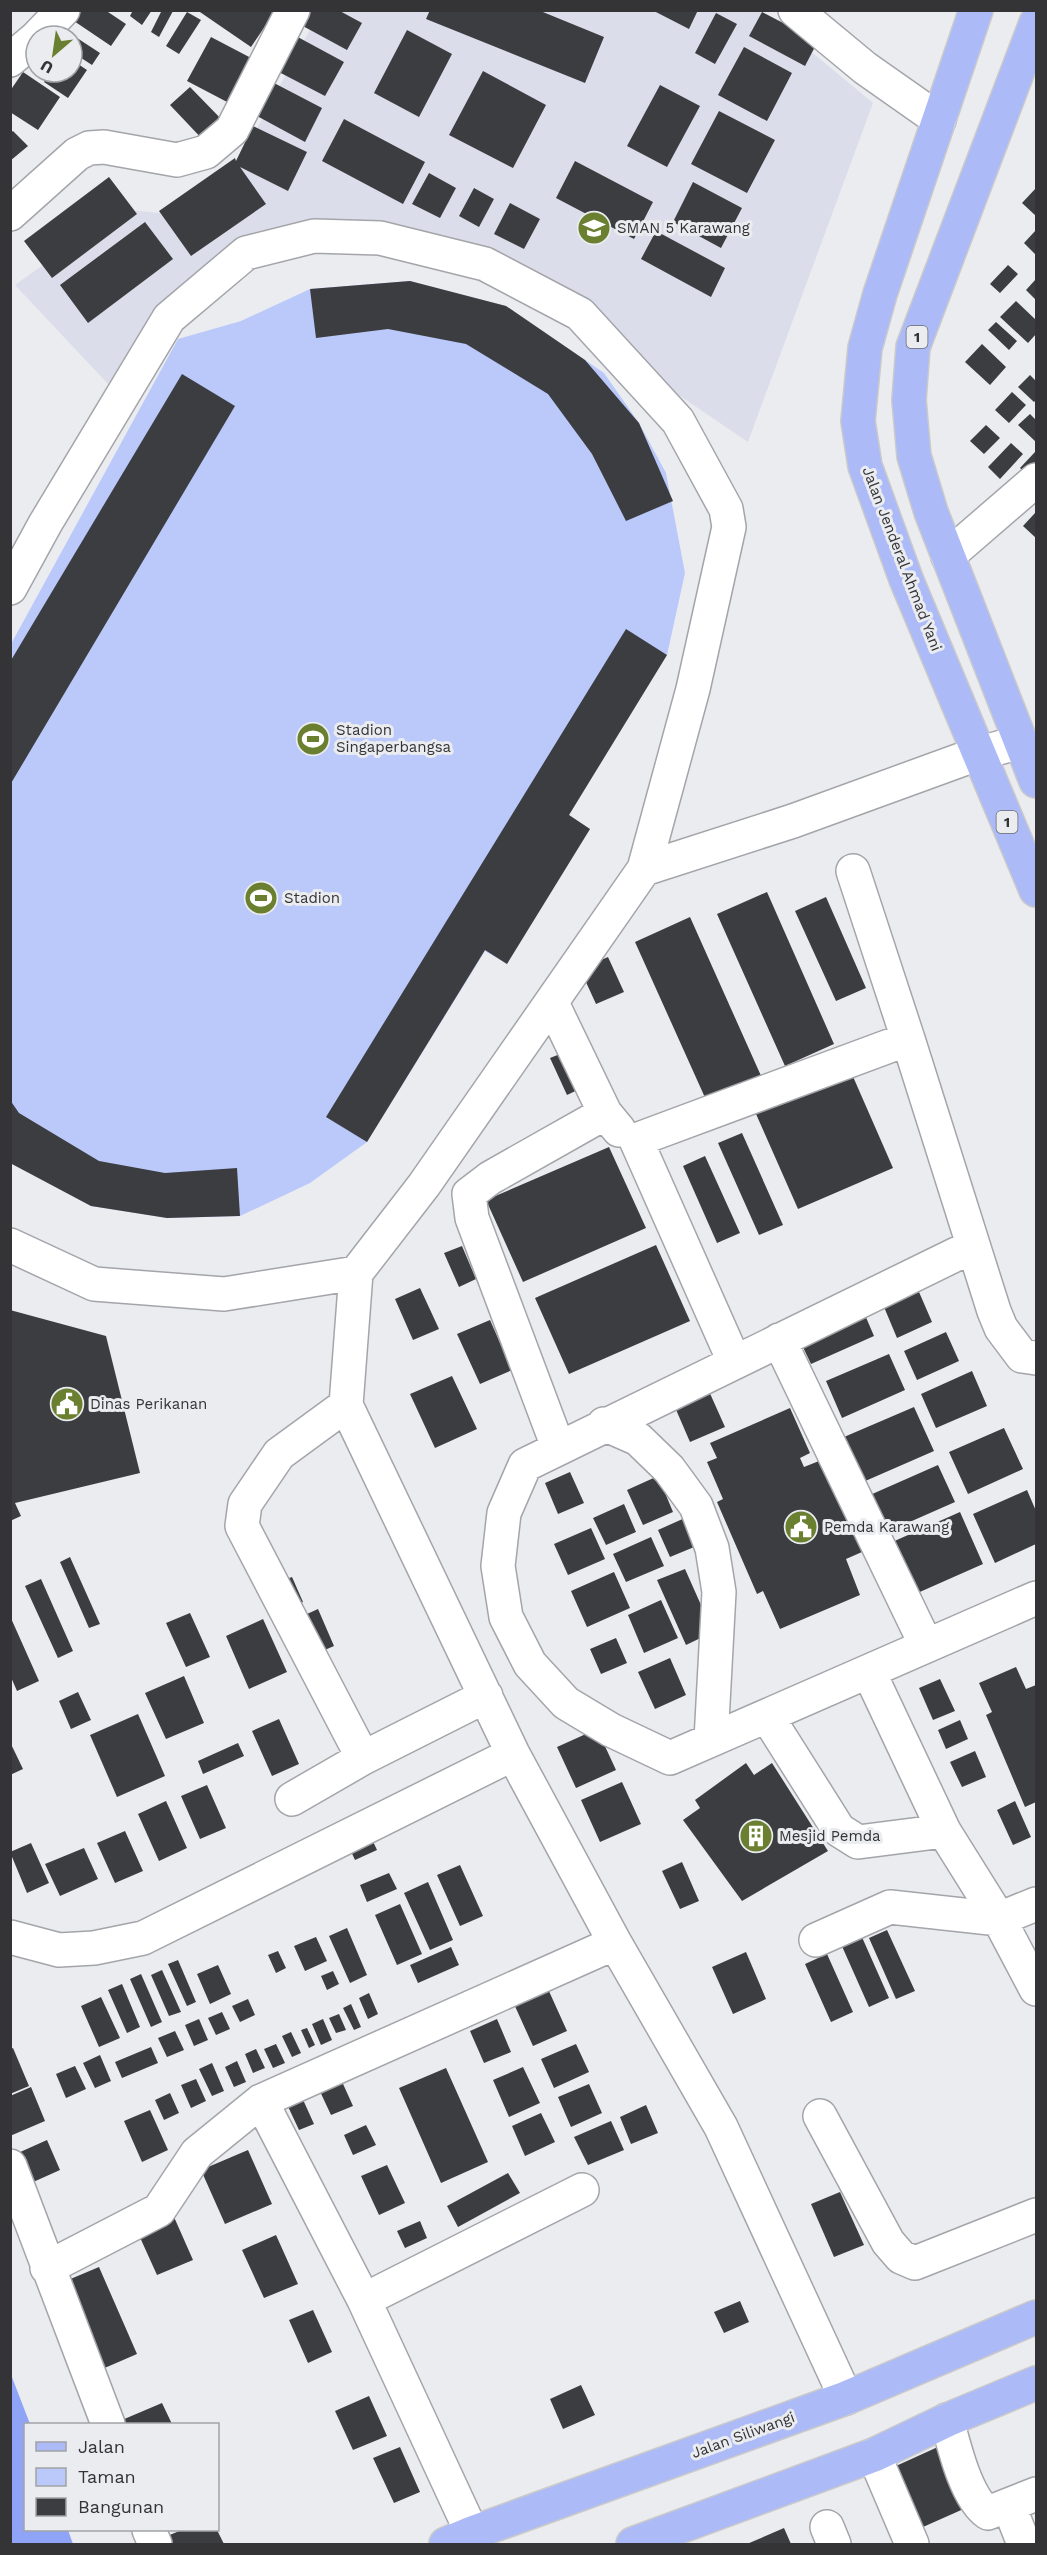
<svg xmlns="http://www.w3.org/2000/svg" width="1047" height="2555" font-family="'Work Sans',sans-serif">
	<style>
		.built { fill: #dbdeea }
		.green { fill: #bbc9fa }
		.water { fill: #8fa4f7 }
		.building { fill: #3c3d41 }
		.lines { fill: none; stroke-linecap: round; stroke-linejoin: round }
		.minor-casing { stroke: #a4a5aa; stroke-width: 36 }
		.major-casing { stroke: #cacacb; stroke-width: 36 }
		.minor { stroke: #fff; stroke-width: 33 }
		.major { stroke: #acbaf7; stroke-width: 33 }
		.labels { text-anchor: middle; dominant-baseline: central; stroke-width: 6; stroke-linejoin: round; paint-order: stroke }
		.shield { fill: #eaecf0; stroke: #6b6b6e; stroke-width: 1.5 }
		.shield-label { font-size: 14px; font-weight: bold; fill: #343436 }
		.poi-label { font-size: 15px; fill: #343436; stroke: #eaecf0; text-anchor: start }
		.street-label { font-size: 15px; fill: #343436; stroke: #eaecf0 }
	</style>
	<rect width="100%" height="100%" fill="#eaecf0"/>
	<path class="built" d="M320,11H762L873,103L748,442L485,264L332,220L242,236L156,312L108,384L15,285L121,209L188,216L225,188Z"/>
	<path class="green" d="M410,281L506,306L604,373L639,423L666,473L685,573L667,655L569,815L590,829L507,964L485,951L367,1142L310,1183L240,1216L167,1218L91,1206L11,1163V644L178,339L241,321L310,289Z"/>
	<path class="water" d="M10,2372L30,2424H26V2530H68L73,2544H11Z"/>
	<path class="building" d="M76,10H105L126,24L111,46L71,19Z
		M133,10H152L142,25L130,16Z
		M162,10L173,11L159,37L151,32Z
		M197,10H276L251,47Z
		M308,10H338L362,23L347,50L301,25Z
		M430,10H538L604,37L585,83L426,19Z
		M652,10H698L689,29Z
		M187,12L201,20L179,54L166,46Z
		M762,12L818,41L805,66L749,36Z
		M716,13L737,24L715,64L695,53Z
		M407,30L452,54L419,117L374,93Z
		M294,35L344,62L325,96L275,70Z
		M74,36L100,53L92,65L72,52Z
		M211,37L253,59L229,103L187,81Z
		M744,47L792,73L767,121L718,95Z
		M72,60L87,70L68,98L44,82L51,72H72Z
		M483,71L546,105L513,168L449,135Z
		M23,72L60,97L38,130L10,112V91Z
		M274,83L322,108L305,142L257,116Z
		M660,85L700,106L667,167L627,146Z
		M190,87L226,124L206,143L170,105Z
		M719,111L775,140L747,193L691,164Z
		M344,119L425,162L403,204L322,161Z
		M253,126L307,152L288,191L240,167L266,204L191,256L159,211L235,158L236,161Z
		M13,131L28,146L10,161V133Z
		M575,161L653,202L634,239L556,198Z
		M429,173L456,188L440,218L412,204Z
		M109,177L137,214L52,278L24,241Z
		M693,182L742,208L721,248L673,222Z
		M474,188L494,199L479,227L459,216Z
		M1036,188V216L1022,203Z
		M510,203L540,219L524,249L494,234Z
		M145,222L173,259L88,323L60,285Z
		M1036,230V255L1024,243Z
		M656,231L725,268L711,297L641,259Z
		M1008,265L1018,274L1000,293L990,284Z
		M1036,279V300L1026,290Z
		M410,281L506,306L585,360L639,423L673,501L626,521L592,454L548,394L466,344L388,329L316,338L310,289Z
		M1016,301L1036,320V334L1028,343L1000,317Z
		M996,322L1017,341L1009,350L988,330Z
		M982,344L1006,367L990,385L965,362Z
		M182,374L235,406L10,785V662Z
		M1030,375L1036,381V400L1034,402L1018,387Z
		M1012,392L1026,405L1009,423L995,410Z
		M1030,414L1036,420V442L1018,425Z
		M986,425L1000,438L984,454L970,441Z
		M1011,443L1023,454L1000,479L988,467Z
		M1035,452L1036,476L1033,480L1020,468Z
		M1035,513L1036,515V538L1023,526Z
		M626,629L667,655L569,815L590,829L507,964L485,950L367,1142L326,1117Z
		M767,892L834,1044L785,1066L717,914Z
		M826,897L866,988L836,1001L795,911Z
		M690,917L762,1078L707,1102L635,942Z
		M608,957L624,992L596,1004L580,969Z
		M570,1050L586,1086L567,1095L550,1058Z
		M851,1072L893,1168L798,1209L756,1114Z
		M10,1100L19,1113L99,1161L165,1173L237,1168L240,1216L167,1218L91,1206L10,1163Z
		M742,1133L783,1225L759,1235L718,1143Z
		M609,1147L646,1228L523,1282L486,1200Z
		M705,1156L740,1233L717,1243L683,1166Z
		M656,1245L690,1321L569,1374L535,1298Z
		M462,1246L476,1279L459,1287L444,1253Z
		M420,1288L439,1329L413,1340L395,1299Z
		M919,1292L932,1322L897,1338L884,1307Z
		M10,1310L106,1336L140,1473L15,1503L21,1516L10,1521Z
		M865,1315L874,1336L811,1364L801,1343Z
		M490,1320L512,1370L480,1384L457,1334Z
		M946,1332L959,1361L917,1380L904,1351Z
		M889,1354L905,1390L842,1418L826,1381Z
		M972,1371L987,1406L936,1428L921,1394Z
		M452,1376L477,1429L435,1448L410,1394Z
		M708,1389L725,1427L690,1442L674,1405Z
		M914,1407L934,1451L863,1482L844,1437Z
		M790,1408L810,1453L800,1458L804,1467L824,1459L862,1552L846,1559L860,1595L780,1629L763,1591L757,1594L717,1502L723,1499L707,1462L717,1458L710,1443Z
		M1004,1428L1023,1469L968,1494L949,1452Z
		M938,1465L955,1502L887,1532L870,1495Z
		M570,1472L584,1503L558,1514L545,1483Z
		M658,1476L673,1512L643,1525L627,1490Z
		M1027,1490L1036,1511V1544L995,1563L973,1514Z
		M624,1504L636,1532L606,1545L593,1518Z
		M960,1512L983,1564L913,1595L890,1543Z
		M687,1517L699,1545L670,1557L658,1530Z
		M591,1528L605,1559L568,1575L554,1544Z
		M651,1537L664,1566L626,1582L613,1554Z
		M70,1557L100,1624L89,1628L60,1562Z
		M685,1569L713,1632L686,1645L657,1580Z
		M614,1572L630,1608L587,1627L571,1591Z
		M292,1577L303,1602L288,1609L276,1583Z
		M41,1579L73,1651L58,1658L25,1586Z
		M661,1600L678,1638L644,1653L628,1615Z
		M318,1609L334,1646L313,1655L296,1619Z
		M190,1613L210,1657L186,1667L166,1623Z
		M10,1616L39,1681L17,1691L10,1675Z
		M263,1619L287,1672L249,1689L226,1636Z
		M616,1638L627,1663L601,1674L590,1649Z
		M670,1658L686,1695L655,1709L638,1672Z
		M1016,1667L1026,1689L1036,1685V1802L1025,1807L986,1715L992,1712L979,1683Z
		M184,1676L204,1723L166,1739L145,1693Z
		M940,1679L955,1711L933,1720L919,1688Z
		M78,1692L91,1720L71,1729L59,1701Z
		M138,1714L165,1776L117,1797L90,1735Z
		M279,1719L299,1764L272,1776L252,1731Z
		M960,1720L968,1739L946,1749L938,1730Z
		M597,1729L616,1770L576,1788L557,1747Z
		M10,1742L23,1769L10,1775Z
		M238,1743L244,1756L203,1774L198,1761Z
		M975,1751L986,1777L962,1787L950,1762Z
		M746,1763L754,1775L772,1763L828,1851L742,1901L683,1820L700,1808L695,1800Z
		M622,1782L641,1824L600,1842L581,1800Z
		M207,1785L226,1828L200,1839L181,1796Z
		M166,1801L187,1848L159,1861L138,1814Z
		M1015,1801L1031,1837L1013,1845L997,1810Z
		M125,1831L143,1871L115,1883L97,1843Z
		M370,1835L377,1850L355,1860L348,1845Z
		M31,1843L49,1883L27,1893L10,1852Z
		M84,1848L98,1879L60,1896L45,1864Z
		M682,1862L699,1901L680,1909L662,1871Z
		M460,1865L483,1916L460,1926L437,1875Z
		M389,1873L397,1889L367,1902L360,1885Z
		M428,1882L453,1940L430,1950L404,1893Z
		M400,1904L422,1954L397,1965L375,1915Z
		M347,1928L367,1975L350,1983L329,1936Z
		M887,1930L915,1991L896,1999L869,1938Z
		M861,1935L889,1998L869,2007L841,1944Z
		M316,1937L327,1961L305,1971L294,1946Z
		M451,1947L459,1965L418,1983L410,1965Z
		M278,1951L286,1968L276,1973L268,1955Z
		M746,1952L766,1999L733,2014L712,1967Z
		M827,1954L853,2012L831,2022L805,1964Z
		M178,1960L196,2002L187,2006L168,1964Z
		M218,1965L231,1994L210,2004L197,1974Z
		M162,1970L181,2012L169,2016L151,1975Z
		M333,1971L339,1984L327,1990L321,1976Z
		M141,1974L162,2022L151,2027L130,1979Z
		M122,1984L140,2027L127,2033L108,1990Z
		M548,1989L567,2031L533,2046L514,2004Z
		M369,1993L378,2014L368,2019L359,1998Z
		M101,1997L120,2038L99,2047L81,2006Z
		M248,1999L255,2015L240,2022L232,2006Z
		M351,2004L361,2027L354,2030L343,2008Z
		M222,2012L230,2029L216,2035L208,2018Z
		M339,2014L346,2030L336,2033L329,2018Z
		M199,2019L208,2040L194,2046L185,2025Z
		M323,2019L332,2040L321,2045L312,2024Z
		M497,2019L511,2052L484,2063L470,2031Z
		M307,2028L315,2045L309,2048L301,2030Z
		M175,2031L184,2050L167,2057L158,2038Z
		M291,2032L301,2053L292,2057L282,2036Z
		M276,2044L285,2063L273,2068L264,2049Z
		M576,2044L589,2072L554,2088L541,2059Z
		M151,2047L158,2063L122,2078L115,2062Z
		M13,2048L29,2086L10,2094V2049Z
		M256,2049L265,2068L253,2073L245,2054Z
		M100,2055L111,2081L95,2088L83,2063Z
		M237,2061L246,2082L234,2087L225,2067Z
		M212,2063L224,2091L212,2096L199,2069Z
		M75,2066L86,2089L66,2098L56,2074Z
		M523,2067L540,2103L509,2117L493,2080Z
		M446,2068L488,2162L441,2183L399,2088Z
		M339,2075L353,2106L331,2115L317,2085Z
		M196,2079L206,2101L191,2108L181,2085Z
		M589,2084L602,2113L571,2127L558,2097Z
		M31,2087L45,2121L10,2136V2096Z
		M170,2093L179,2113L164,2120L155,2100Z
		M300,2093L314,2124L299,2130L285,2100Z
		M646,2105L658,2133L631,2144L620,2117Z
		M150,2110L168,2150L142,2162L124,2121Z
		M541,2113L555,2142L525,2156L512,2126Z
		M611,2121L624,2150L588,2165L574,2137Z
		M366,2125L376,2145L353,2155L344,2135Z
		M47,2140L60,2170L31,2183L18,2153Z
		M248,2150L272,2204L225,2224L201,2170Z
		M387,2165L405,2203L379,2215L361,2176Z
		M508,2173L520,2193L458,2227L447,2206Z
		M840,2192L864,2245L834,2257L811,2204Z
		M174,2217L193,2260L157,2275L138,2233Z
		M420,2221L427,2238L405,2248L397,2231Z
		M276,2235L298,2284L264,2298L242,2250Z
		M99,2267L137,2354L100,2370L61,2283Z
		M740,2301L749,2322L724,2333L714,2312Z
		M313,2310L332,2352L308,2363L289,2320Z
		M581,2385L595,2415L563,2429L550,2399Z
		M369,2396L387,2436L353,2450L335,2411Z
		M162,2403L172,2424H124L122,2420Z
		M940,2446L968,2507L923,2527L896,2466Z
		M400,2447L420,2492L394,2503L373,2458Z
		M784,2528L791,2544H747Z
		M182,2530H217L224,2544H171L167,2536Z"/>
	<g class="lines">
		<g class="minor-casing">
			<path id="minor" d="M795,10L865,68L939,120
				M38,36L63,10
				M10,60L36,38
				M10,214L77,154L89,148L104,147L177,160L206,152L232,130L293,10
				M948,556L1036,480
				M10,588L45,524L169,318L246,253L314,236L380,238L485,264L580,314L678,421L726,509L729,527L693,689L644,869L424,1185L356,1273L224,1294L94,1284L10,1245
				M644,869L793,821L977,754L1020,742
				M853,871L908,1039
				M552,1003L605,1113L619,1130
				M973,1246L525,1465L504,1513L498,1566L506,1617L530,1664L566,1703L611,1730L670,1758L1036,1598
				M356,1273L346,1405L513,1754L615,1943L721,2127L846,2398
				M779,1340L926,1645
				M734,1361L636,1140L908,1039L994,1311L1001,1328L1022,1356L1036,1358
				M346,1405L279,1454L245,1504L242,1526L363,1758
				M604,1424L638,1439L669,1469L696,1506L712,1548L719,1592L711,1740
				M558,1447L472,1218L469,1194L490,1178L605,1113
				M869,1672L944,1831L999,1919L1036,1989
				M767,1716L839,1830L858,1842L944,1831
				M292,1799L363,1758L486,1696
				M10,1937L59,1950L94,1948L143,1938L513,1754
				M816,1940L890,1907L999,1919L1036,1904
				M261,2101L364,2300L472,2533
				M820,2116L888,2242L901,2257L915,2263L1036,2215
				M10,2166L108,2424
				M47,2268L159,2210L197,2153L261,2101L615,1943
				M364,2300L582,2190
				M947,2420C954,2446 966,2498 988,2513L1036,2494
				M874,2455L912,2544
				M1009,2506L1024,2544
				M827,2527L834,2544
				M149,2530L155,2544"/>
		</g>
		<g class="major-casing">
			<path id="major" d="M976,10L880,294L865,348L858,421L865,466L906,579L1036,890
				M1036,23L913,347L909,400L914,456L931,512L1036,781
				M446,2544L472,2533L846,2398L1036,2317
				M633,2544L874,2455L947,2420L1036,2383"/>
		</g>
		<use href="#minor" class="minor"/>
		<use href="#major" class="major"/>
	</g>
	<defs>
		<g id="school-disc" transform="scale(1.725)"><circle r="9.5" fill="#6a7f2f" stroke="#eaecf0"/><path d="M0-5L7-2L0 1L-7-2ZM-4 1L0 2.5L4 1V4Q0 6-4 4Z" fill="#fff"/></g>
		<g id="stadium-disc" transform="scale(1.725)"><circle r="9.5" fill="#6a7f2f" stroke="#eaecf0"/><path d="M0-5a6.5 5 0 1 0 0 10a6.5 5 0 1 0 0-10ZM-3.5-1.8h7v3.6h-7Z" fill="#fff"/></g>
		<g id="civic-disc" transform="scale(1.725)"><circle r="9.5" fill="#6a7f2f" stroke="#eaecf0"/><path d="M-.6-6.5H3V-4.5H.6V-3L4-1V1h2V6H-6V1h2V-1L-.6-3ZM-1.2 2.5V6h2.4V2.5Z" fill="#fff"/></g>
		<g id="building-disc" transform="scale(1.725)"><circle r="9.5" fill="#6a7f2f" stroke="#eaecf0"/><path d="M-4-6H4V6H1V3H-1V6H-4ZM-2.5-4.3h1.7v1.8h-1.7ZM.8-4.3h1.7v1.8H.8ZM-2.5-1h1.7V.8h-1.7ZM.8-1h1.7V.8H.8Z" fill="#fff"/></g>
	</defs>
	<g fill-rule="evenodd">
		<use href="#school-disc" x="594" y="228"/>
		<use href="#stadium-disc" x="313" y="739"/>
		<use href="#stadium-disc" x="261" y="898"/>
		<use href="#civic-disc" x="67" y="1404"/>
		<use href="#civic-disc" x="801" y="1527"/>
		<use href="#building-disc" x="756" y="1836"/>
	</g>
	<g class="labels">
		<g class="shield">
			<rect x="906.5" y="326" width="21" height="22" rx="4.5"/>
			<rect x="996.5" y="811" width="21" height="22" rx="4.5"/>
		</g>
		<g class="shield-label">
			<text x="917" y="337">1</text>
			<text x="1007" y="822">1</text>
		</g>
		<g class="poi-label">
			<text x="617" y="228">SMAN 5 Karawang</text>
			<text x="336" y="730">Stadion<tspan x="336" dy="17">Singaperbangsa</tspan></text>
			<text x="284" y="898">Stadion</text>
			<text x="90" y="1404">Dinas Perikanan</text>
			<text x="824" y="1527">Pemda Karawang</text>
			<text x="779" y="1836">Mesjid Pemda</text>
		</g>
		<g class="street-label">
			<text transform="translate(902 559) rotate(69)">Jalan Jenderal Ahmad Yani</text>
			<text transform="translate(743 2435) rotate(-20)">Jalan Siliwangi</text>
		</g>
	</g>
	<rect width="1047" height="2555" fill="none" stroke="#343436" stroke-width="24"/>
	<rect x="24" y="2423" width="195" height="108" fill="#eaecf0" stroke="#a1a2a6" stroke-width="1.5"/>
	<rect x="36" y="2442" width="30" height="9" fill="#acbaf7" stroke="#a1a2a6" stroke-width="1.5"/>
	<text x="78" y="2453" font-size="18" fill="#343436">Jalan</text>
	<rect x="36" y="2468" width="30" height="18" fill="#bbc9fa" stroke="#a1a2a6" stroke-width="1.5"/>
	<text x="78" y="2483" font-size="18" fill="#343436">Taman</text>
	<rect x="36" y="2498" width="30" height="18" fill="#3c3d41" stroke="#a1a2a6" stroke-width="1.5"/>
	<text x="78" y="2513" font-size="18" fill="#343436">Bangunan</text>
	<g transform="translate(54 54) rotate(209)"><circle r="28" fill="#eaecf0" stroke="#a1a2a6" stroke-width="1.5"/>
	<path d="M0-4.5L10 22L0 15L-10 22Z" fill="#6a7f2f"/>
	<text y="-9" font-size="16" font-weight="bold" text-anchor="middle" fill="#343436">U</text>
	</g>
</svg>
